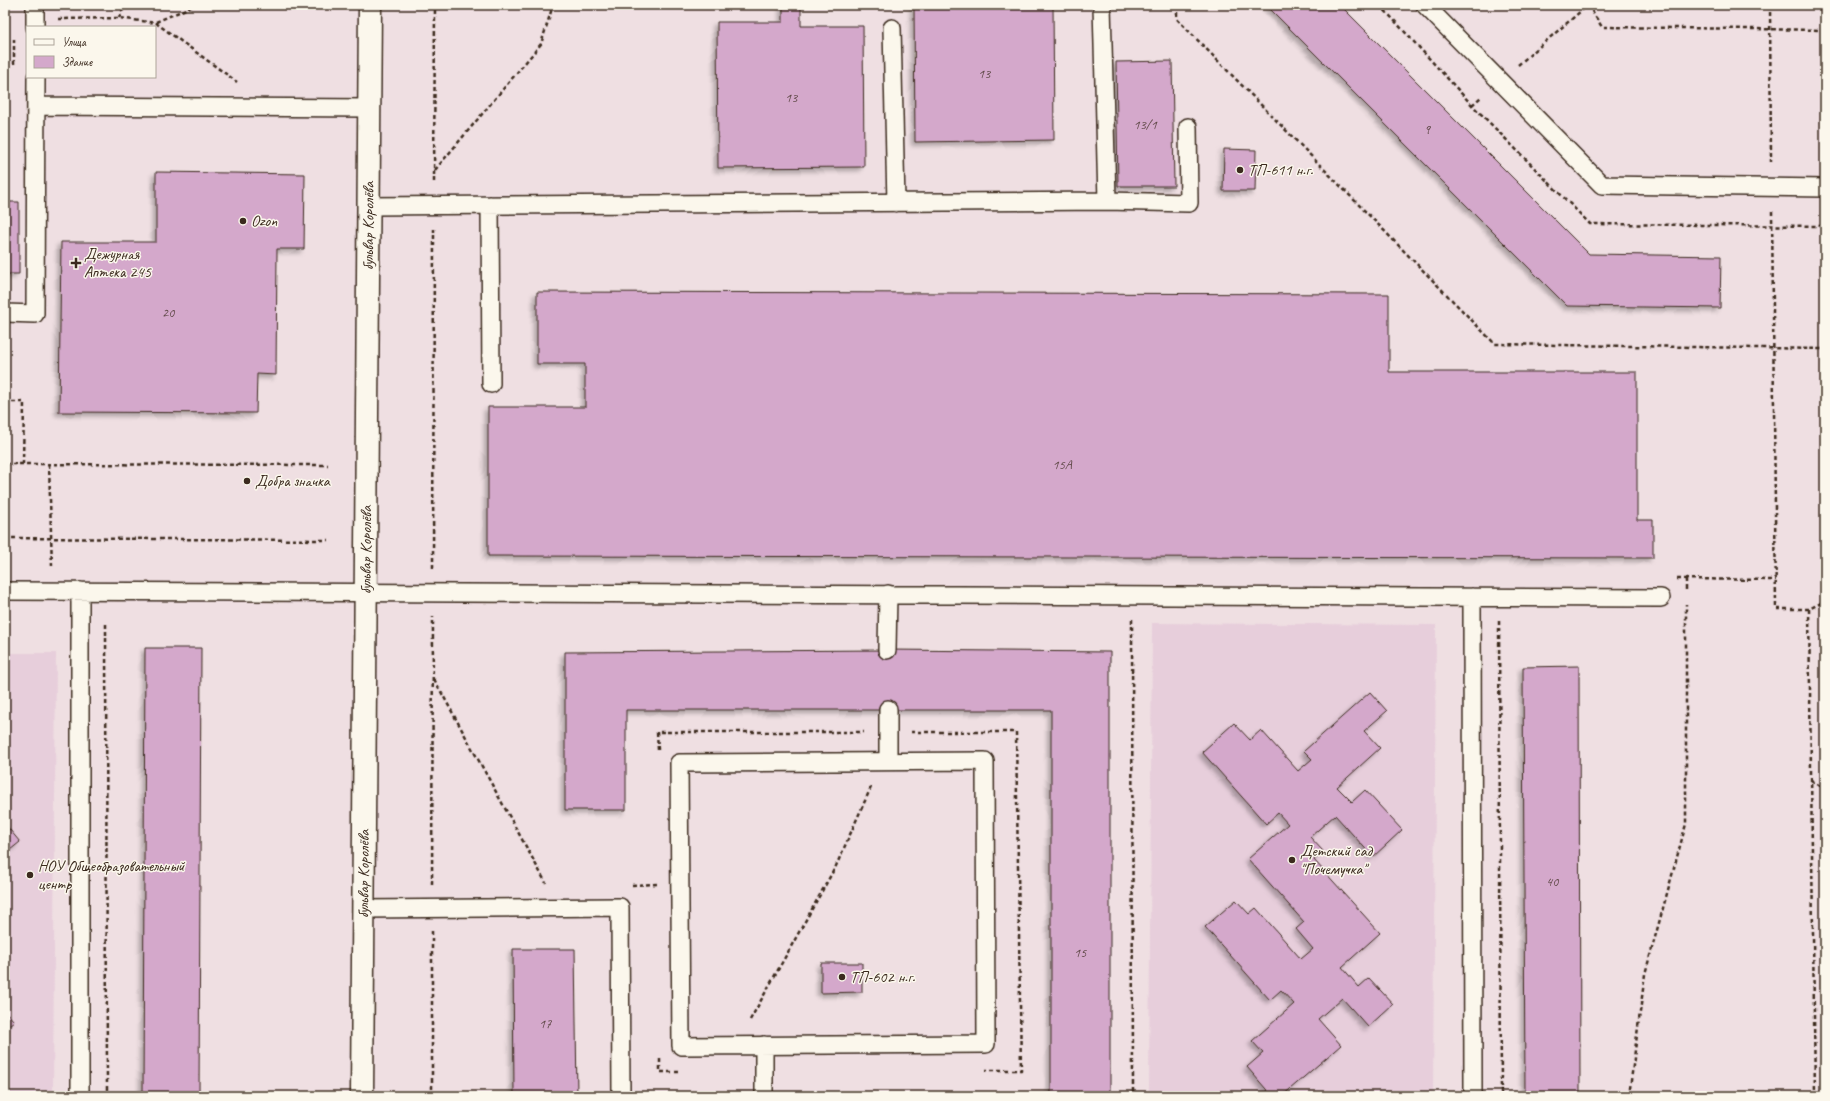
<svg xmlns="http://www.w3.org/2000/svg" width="1830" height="1101" font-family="Caveat,sans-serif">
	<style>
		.built { fill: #e7cedb }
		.building { fill: #d4a8cb; stroke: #3b2a1e; filter: url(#shadow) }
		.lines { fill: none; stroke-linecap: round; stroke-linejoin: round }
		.lane-casing { stroke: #3b2a1e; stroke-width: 20 }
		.street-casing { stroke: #3b2a1e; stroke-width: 25 }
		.path { stroke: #3b2a1e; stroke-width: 2.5; stroke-dasharray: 4 3; stroke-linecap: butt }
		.lane { stroke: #fbf7ec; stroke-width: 17 }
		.street { stroke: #fbf7ec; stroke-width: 22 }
		.poi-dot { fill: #3b2a1e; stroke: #fbf7ec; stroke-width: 1.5 }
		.labels { text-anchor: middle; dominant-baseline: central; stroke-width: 3; stroke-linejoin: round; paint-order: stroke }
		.number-label { font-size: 14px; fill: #614a49 }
		.poi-label { font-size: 16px; fill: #3b2a1e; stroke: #fbf7ec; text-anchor: start }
		.street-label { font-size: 16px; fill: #3b2a1e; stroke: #fbf7ec }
	</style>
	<defs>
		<filter id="shadow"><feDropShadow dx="-3.5" dy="3.5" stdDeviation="2" flood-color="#0004"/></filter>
	</defs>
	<rect width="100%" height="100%" fill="#efdfe2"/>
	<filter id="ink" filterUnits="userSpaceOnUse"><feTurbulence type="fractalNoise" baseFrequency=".025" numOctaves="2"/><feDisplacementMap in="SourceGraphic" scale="8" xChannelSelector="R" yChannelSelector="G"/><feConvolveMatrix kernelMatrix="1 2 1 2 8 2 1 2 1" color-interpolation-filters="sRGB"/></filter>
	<g filter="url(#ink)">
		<path class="built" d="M1152,623L1436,625L1433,1096H1149Z
			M5,653H56L53,1096H5Z"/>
		<path class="building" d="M783,5H801V26H863L864,167L718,168L717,22H783Z
			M914,5H1053L1054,140L915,142Z
			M1266,5H1340L1589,254L1721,256L1720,308L1567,306Z
			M1172,61L1174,186H1118L1116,62Z
			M1224,149L1256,150L1255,191H1223Z
			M156,172L305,174L304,249H277L276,375L257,374L256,413L59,412L61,242H156Z
			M5,202H19V274H5Z
			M537,292L1389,294V372H1637V520H1653V558L488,556V407H585V364H537Z
			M145,648H201L199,1096H143Z
			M887,650L1110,652V1096H827L1051,1095V710H626V810H565V652Z
			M1579,666L1580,1096H1525L1523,667Z
			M1370,692L1387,711L1364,731L1380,748L1337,787L1352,802L1365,790L1402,830L1373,857L1335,815L1310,837L1323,851L1314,860L1380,933L1342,967L1359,987L1369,978L1393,1004L1368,1027L1342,998L1318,1019L1341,1045L1282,1096H1272L1247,1067L1263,1053L1252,1041L1294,1004L1281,990L1270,1000L1205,927L1236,900L1249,914L1256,908L1301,959L1313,949L1296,929L1304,922L1248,859L1288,824L1278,813L1266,824L1202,752L1234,723L1250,740L1261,730L1298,771L1312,759L1304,751Z
			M5,824L20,842L5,854Z
			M513,949H575L577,1096H514Z
			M821,963H862V992L821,993Z
			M5,1011L14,1021L5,1028Z"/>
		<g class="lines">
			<g class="lane-casing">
				<path id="lane" d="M35,5V27
					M1102,5L1107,201
					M1425,5L1602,185L1825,188
					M892,28L896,203
					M36,106L369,108
					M490,205L491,384
					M368,206L1107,201L1189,203L1188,127
					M5,313L35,314L36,77
					M5,591L1661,598
					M1472,597L1473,1096
					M887,650L888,594
					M888,709V761
					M985,761L986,1044L681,1046L679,763Z
					M364,909L620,907L621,1096
					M764,1045V1096
					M80,1096V591"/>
			</g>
			<g class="street-casing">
				<g id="street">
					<path id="s1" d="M362,1096L370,5"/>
				</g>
			</g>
			<path class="path" d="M1177,5V19L1495,344L1825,349
				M1380,5L1472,105L1590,224L1825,226
				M1588,5L1602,27L1825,30
				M1770,5L1771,162
				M119,18L125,5
				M58,19L119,18L156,23L237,82
				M156,22L195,5
				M14,39V66
				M1518,65L1588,5
				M1472,105L1481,97
				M435,170L541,44L553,5
				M434,182L435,5
				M5,184L11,185
				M1772,211L1776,609H1809L1825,601
				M5,402H24L23,464
				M5,464L328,465
				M49,464L52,567
				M5,538L328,540
				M433,568L434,229
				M1677,579L1776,580
				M1686,579V591
				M1809,609L1815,1096
				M1132,619L1133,1096
				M1499,621L1501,1096
				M106,624L107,1096
				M434,679L546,883
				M911,732H1016L1021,1070H986
				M658,750L657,732H864
				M1811,780L1825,789
				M432,884L433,617
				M632,885L657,884
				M750,1020L836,866L872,785
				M660,1059V1072H680
				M432,1096V931
				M1629,1096L1645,974L1686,824V604"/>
			<use href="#lane" class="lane"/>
			<use href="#street" class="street"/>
		</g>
	</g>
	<g class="poi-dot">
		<circle cx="1240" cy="170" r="4"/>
		<circle cx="243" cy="221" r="4"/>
		<path d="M74 257h4v4h4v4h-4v4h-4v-4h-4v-4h4z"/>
		<circle cx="247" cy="481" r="4"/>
		<circle cx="1292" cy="860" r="4"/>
		<circle cx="30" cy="875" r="4"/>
		<circle cx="842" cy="977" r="4"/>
	</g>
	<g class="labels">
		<g class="number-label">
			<text x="984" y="73">13</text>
			<text x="791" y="97">13</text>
			<text x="1145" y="124">13/1</text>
			<text x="1427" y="129">9</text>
			<text x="168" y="312">20</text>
			<text x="1062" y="464">15А</text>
			<text x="1552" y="881">40</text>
			<text x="1080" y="952">15</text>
			<text x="545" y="1023">17</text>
		</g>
		<g class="poi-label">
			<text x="1248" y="170">ТП-611 н.г.</text>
			<text x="251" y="221">Ozon</text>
			<text x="84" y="254">Дежурная<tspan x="84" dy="18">Аптека 245</tspan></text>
			<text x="255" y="481">Добра значка</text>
			<text x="1300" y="851">Детский сад<tspan x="1300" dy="18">"Почемучка"</tspan></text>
			<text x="38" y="866">НОУ Общеобразовательный<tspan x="38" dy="18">центр</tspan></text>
			<text x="850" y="977">ТП-602 н.г.</text>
		</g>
		<g class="street-label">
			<text stroke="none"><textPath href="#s1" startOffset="870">бульвар Королёва</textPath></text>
			<text stroke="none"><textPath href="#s1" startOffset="546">бульвар Королёва</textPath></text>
			<text stroke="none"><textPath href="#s1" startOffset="222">бульвар Королёва</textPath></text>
		</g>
	</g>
	<rect width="1830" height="1101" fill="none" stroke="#fbf7ec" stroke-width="20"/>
	<rect x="10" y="10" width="1810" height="1081" fill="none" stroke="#3b2a1e" stroke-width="1.5" filter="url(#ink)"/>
	<rect x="26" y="26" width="130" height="52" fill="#fbf7ec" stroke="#aea59a"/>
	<rect x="34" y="39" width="20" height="6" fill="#fbf7ec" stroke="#aea59a"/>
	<text x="62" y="46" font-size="12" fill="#3b2a1e">Улица</text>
	<rect x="34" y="56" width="20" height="12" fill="#d4a8cb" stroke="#aea59a"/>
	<text x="62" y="66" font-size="12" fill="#3b2a1e">Здание</text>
</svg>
